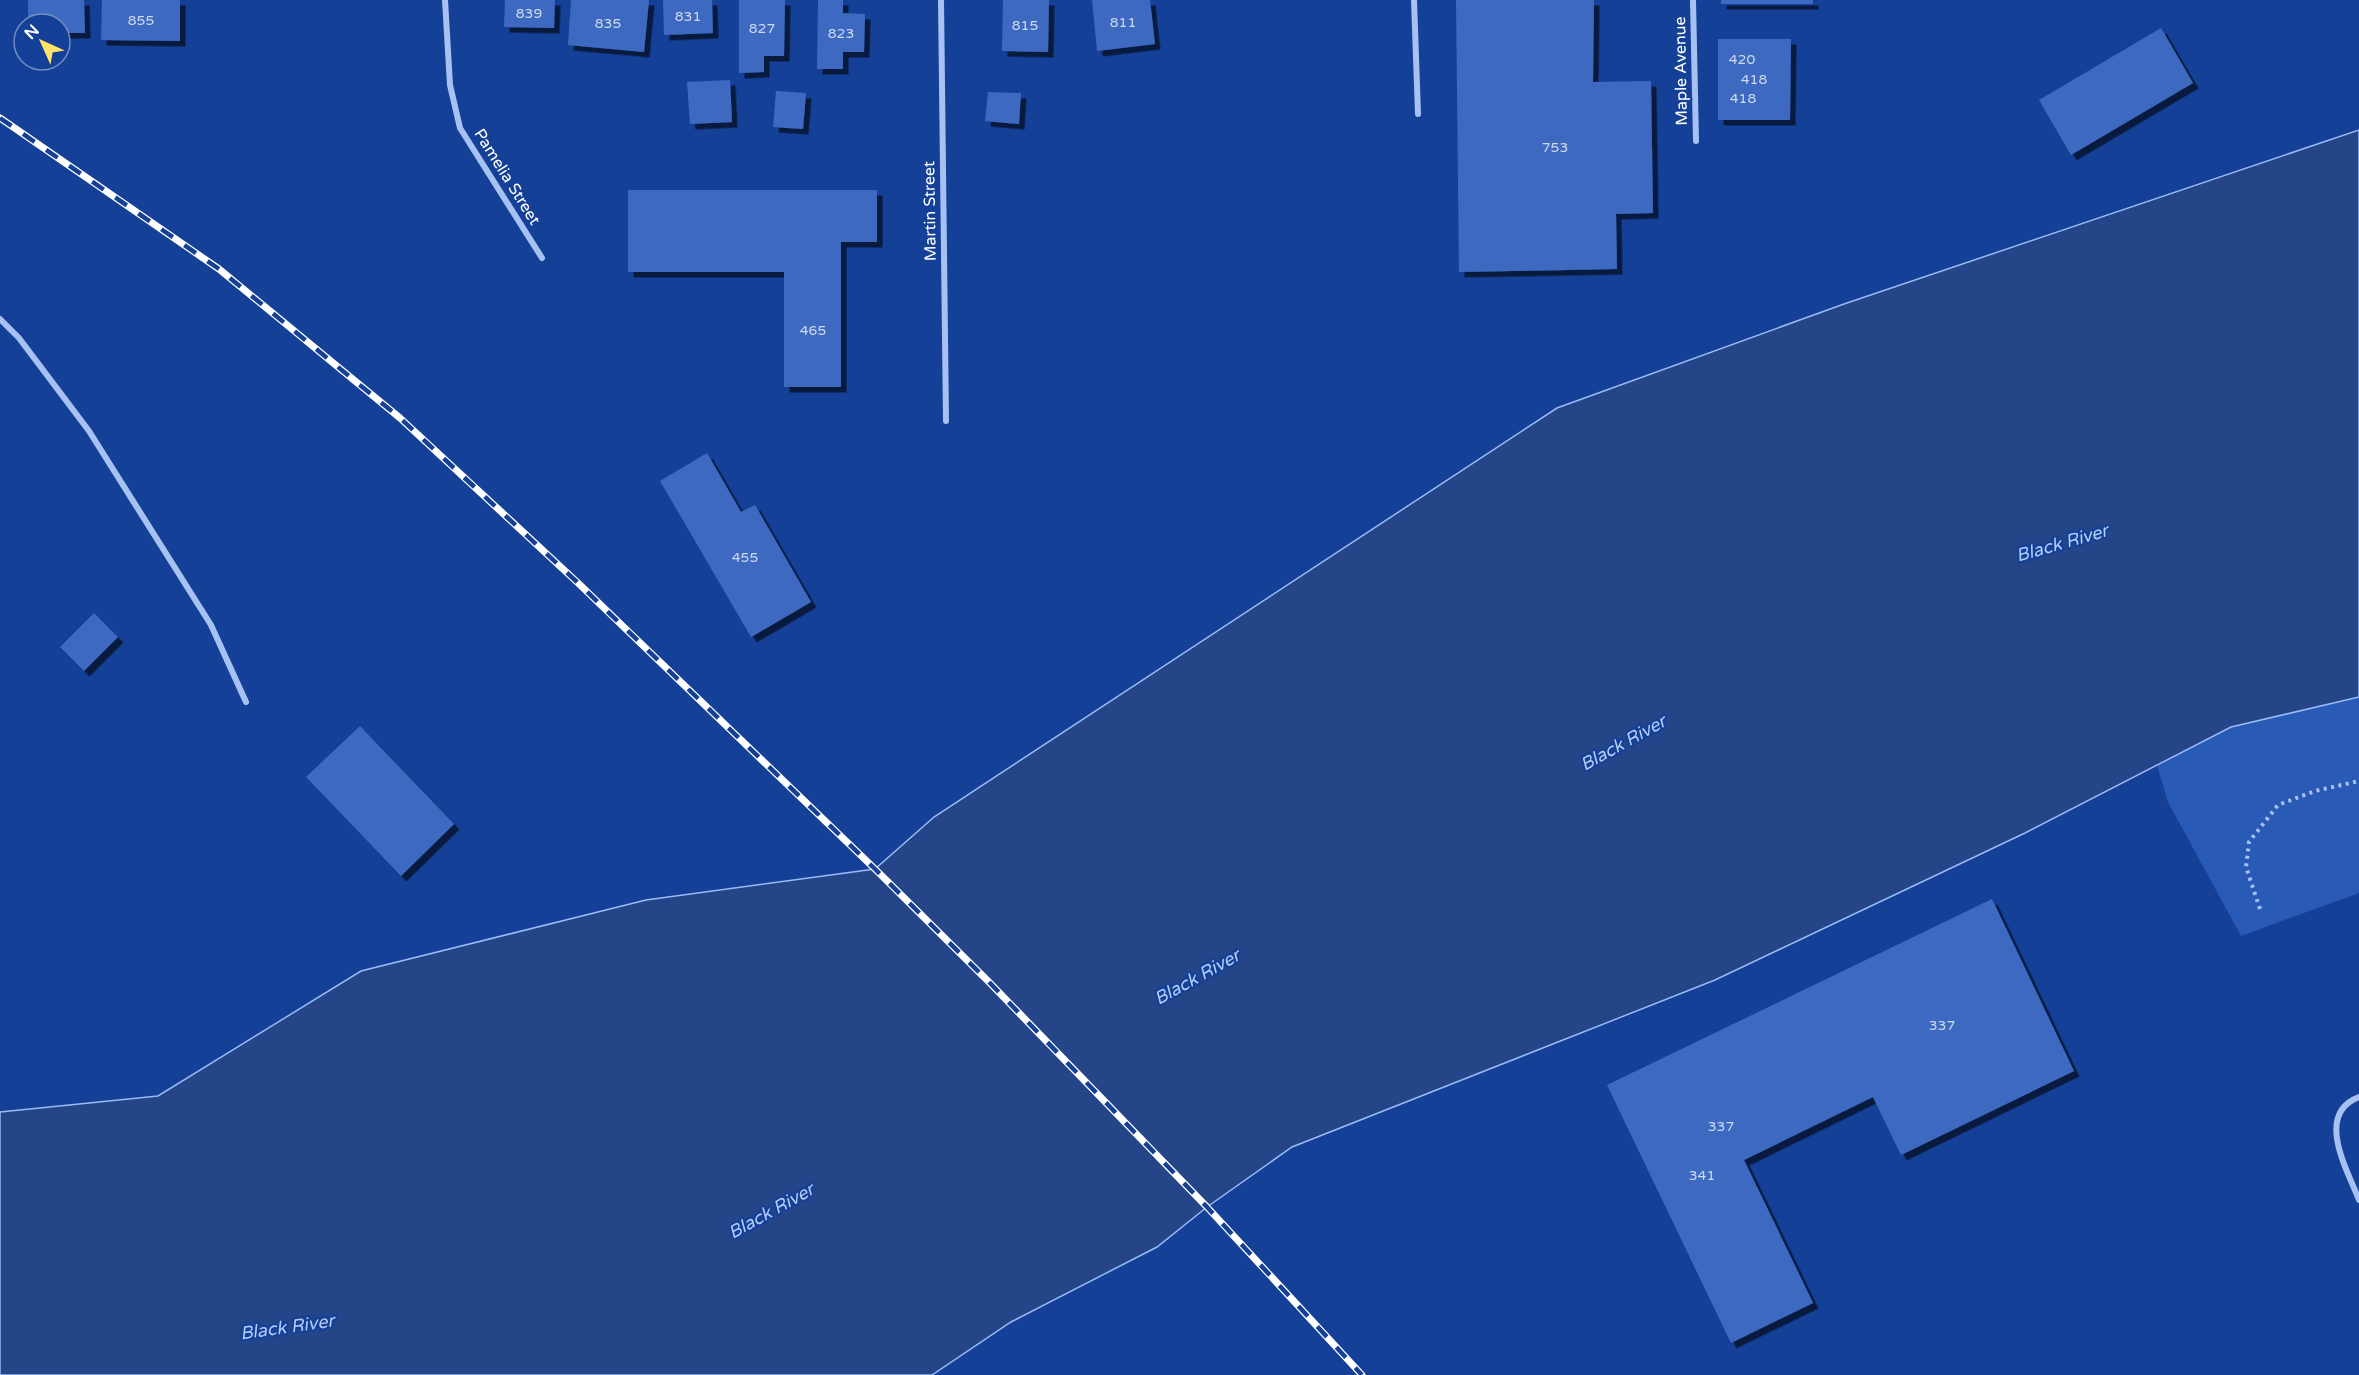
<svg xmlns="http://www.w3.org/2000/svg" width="2359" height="1375" font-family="'Varela Round',sans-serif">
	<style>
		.green { fill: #285ab6 }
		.water { fill: #244587; stroke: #9abbf5; stroke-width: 1.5 }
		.building { fill: #3d6ac0; filter: url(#shadow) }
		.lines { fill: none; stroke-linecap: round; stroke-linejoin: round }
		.path { stroke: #a7c2f2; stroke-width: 4; stroke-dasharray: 3 4.5; stroke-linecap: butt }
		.minor { stroke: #a7c2f2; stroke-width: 6 }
		.rail-casing { stroke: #fff; stroke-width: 7 }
		.rail { stroke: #154098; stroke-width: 4.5; stroke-dasharray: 14; stroke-linecap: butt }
		.labels { text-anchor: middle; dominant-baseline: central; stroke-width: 4.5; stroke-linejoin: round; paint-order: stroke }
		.number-label { font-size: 14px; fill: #cedaef }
		.street-label { font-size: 16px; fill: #fff; stroke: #154098 }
		.water-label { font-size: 18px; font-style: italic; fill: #b4ccf9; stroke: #154098 }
	</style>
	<defs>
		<filter id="shadow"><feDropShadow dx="5.5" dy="5.5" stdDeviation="0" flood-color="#0009"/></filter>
	</defs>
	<rect width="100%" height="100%" fill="#154098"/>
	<path class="green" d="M2359,697V893L2241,936L2168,802L2157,765L2231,727Z"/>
	<path class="water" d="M2359,130V697L2231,727L2025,833L1715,980L1292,1147L1207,1207L1157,1247L1011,1322L932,1375H0V1112L158,1096L361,971L646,900L875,869L934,817L1557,408L1844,304Z"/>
	<path class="building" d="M28,0H84L85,33H60V24H28Z
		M102,0H180V41L101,40Z
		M505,0H555L554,28L504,27Z
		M571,0H649L644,52L568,45Z
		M663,0H712L713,33L664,35Z
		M739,0H785L784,56H764V72L739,73Z
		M818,0H843V13L865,14L864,52H843V69H817Z
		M1003,0H1049L1048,52L1002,51Z
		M1092,0H1150L1155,44L1097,51Z
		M1456,0H1594L1593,82L1651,81L1653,213L1616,214L1617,269L1459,272Z
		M1721,0H1813V4H1721Z
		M2161,28L2193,83L2071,155L2039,100Z
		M1718,39H1791L1790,120H1718Z
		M730,80L732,122L690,124L687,82Z
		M776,91L806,93L803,129L773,127Z
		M988,92L1021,93L1019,124L985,121Z
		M628,190H877V242H841V387H784V272H628Z
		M707,453L741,512L755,505L811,602L751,637L660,481Z
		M94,613L118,637L84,671L60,647Z
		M360,726L454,824L401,876L306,777Z
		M1992,899L2074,1071L1901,1155L1873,1097L1744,1160L1813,1303L1731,1343L1607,1085Z"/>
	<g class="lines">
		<path class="path" d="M2260,909L2246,867L2249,842L2278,805L2315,791L2359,781"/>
		<path class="minor" d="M445,0L450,85L460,128L542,258
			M941,0L946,421
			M1414,0L1418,114
			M1693,0L1696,141
			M0,319L19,338L89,431L211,625L246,702
			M2359,1097C2314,1114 2348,1171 2359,1200"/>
		<g class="rail-casing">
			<path id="rail" d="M0,118L219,269L400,418L577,582L875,869L989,982L1207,1207L1362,1375"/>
		</g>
		<use href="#rail" class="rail"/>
	</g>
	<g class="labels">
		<g class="number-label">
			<text x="529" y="13">839</text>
			<text x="688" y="16">831</text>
			<text x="141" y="20">855</text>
			<text x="1123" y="22">811</text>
			<text x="608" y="23">835</text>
			<text x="1025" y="25">815</text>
			<text x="762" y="28">827</text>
			<text x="841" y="33">823</text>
			<text x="1742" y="59">420</text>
			<text x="1754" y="79">418</text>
			<text x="1743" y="98">418</text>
			<text x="1555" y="147">753</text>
			<text x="813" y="330">465</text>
			<text x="745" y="557">455</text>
			<text x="1942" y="1025">337</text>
			<text x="1721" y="1126">337</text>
			<text x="1702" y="1175">341</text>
		</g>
		<g class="street-label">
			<text transform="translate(1681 71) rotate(-91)">Maple Avenue</text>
			<text transform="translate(507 177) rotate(58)">Pamelia Street</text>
			<text transform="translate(930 211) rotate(-91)">Martin Street</text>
		</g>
		<g class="water-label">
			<text transform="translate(2062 543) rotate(-16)">Black River</text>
			<text transform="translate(1623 743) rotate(-29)">Black River</text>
			<text transform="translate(1197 977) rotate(-29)">Black River</text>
			<text transform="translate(771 1211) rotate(-29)">Black River</text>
			<text transform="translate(287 1327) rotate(-8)">Black River</text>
		</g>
	</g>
	<g transform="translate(42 42) rotate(315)"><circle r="28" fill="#154098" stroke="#738cc1" stroke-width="1.5"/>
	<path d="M0-4.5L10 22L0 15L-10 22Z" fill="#ffe369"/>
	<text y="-9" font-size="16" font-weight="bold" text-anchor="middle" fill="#ffffff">N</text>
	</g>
</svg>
